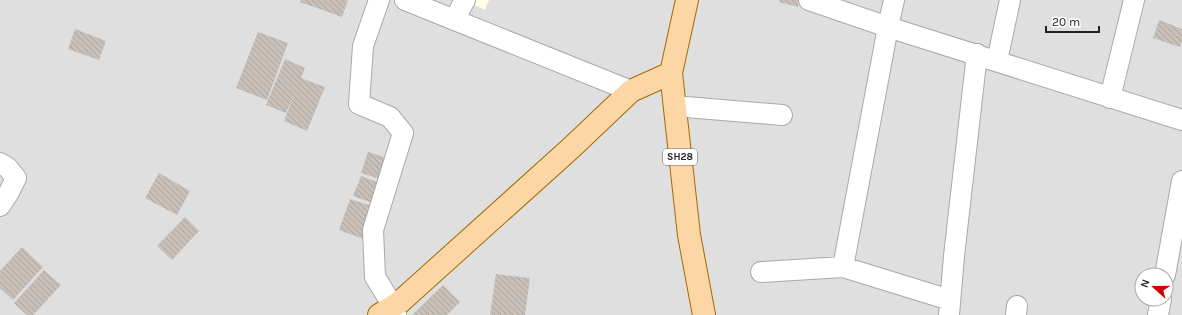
<svg xmlns="http://www.w3.org/2000/svg" width="1182" height="315" font-family="Karla,sans-serif">
	<style>
		.residential { fill: #e0dfdf; fill-rule: evenodd }
		.education { fill: #ffffe5 }
		.building { fill: url(#building-back-hatch) }
		.lines { fill: none; stroke-linecap: round; stroke-linejoin: round }
		.minor-casing { stroke: #a9a9a9; stroke-width: 22 }
		.major-casing { stroke: #a06b00; stroke-width: 24 }
		.minor { stroke: #fff; stroke-width: 20 }
		.major { stroke: #fcd6a4; stroke-width: 22 }
		.labels { text-anchor: middle; dominant-baseline: central; stroke-width: 3.5; stroke-linejoin: round; paint-order: stroke }
		.shield { fill: #fff; stroke: #646464; stroke-width: 1 }
		.shield-label { font-size: 10px; font-weight: bold; fill: #222 }
	</style>
	<defs>
		<pattern id="building-back-hatch" width="6" height="6" patternUnits="userSpaceOnUse"><rect width="6" height="6" fill="#c7bfb8"/><path d="M-1 5l2 2M0 0l6 6M5-1l2 2" fill="none" stroke="#aba49e"/></pattern>
	</defs>
	<rect width="100%" height="100%" fill="#f2efe9"/>
	<path class="residential" d="M0,0H1182V315H0ZM1142,275H1166V299H1142Z"/>
	<path class="education" d="M464,0H489L485,10Z"/>
	<path class="building" d="M301,0H348L342,17L300,2Z
		M780,0H799L798,7L779,2Z
		M1159,20L1182,29V41L1180,47L1153,38Z
		M75,29L106,41L99,60L68,49Z
		M258,32L288,43L267,100L236,88Z
		M285,59L305,68L301,78L325,87L307,131L284,121L295,93L286,113L266,105Z
		M368,152L390,159L383,180L361,173Z
		M159,173L190,191L177,215L145,198Z
		M361,176L385,185L378,205L353,196Z
		M350,199L381,209L369,241L339,230Z
		M185,217L199,231L172,260L157,246Z
		M22,247L43,267L13,300L0,288V271Z
		M44,270L61,285L33,315H27L14,303Z
		M496,274L530,278L525,315H490Z
		M443,285L460,302L447,315H412Z"/>
	<g class="lines">
		<g class="minor-casing">
			<path id="minor" d="M379,0L363,46L359,104L390,117L403,133L373,230L375,277L393,306L396,315
				M405,0L631,91
				M809,0L888,27L1182,120
				M454,20L465,0
				M997,61L1010,0
				M1110,98L1134,0
				M674,106L782,115
				M0,163L8,168L16,178L8,194L0,206
				M843,267L950,300
				M761,272L843,267L888,27L894,0
				M1165,275L1182,181
				M949,315L954,256L977,54
				M1016,315L1017,306
				M1158,315L1161,299"/>
		</g>
		<g class="major-casing">
			<path id="major" d="M687,0L671,73L689,235L704,315
				M379,315L400,302L571,148L631,91L671,73"/>
		</g>
		<use href="#minor" class="minor"/>
		<use href="#major" class="major"/>
	</g>
	<g class="labels">
		<rect class="shield" x="663" y="149" width="34" height="16" rx="3"/>
		<g class="shield-label">
			<text x="680" y="157">SH28</text>
		</g>
	</g>
	<g transform="translate(1154 287) rotate(291)"><circle r="19" fill="#ffffff" stroke="#a7a7a7"/>
	<path d="M0-3L7 15L0 10L-7 15Z" fill="#d40000"/>
	<text y="-6" font-size="11" font-weight="bold" text-anchor="middle" fill="#222222">N</text>
	</g>
	<path d="M1046 26v6h53v-6" fill="none" stroke="#222222" stroke-width="2"/>
	<text x="1052" y="26" font-size="12" fill="#222222" stroke="#ffffff" stroke-width="3" paint-order="stroke">20 m</text>
</svg>
